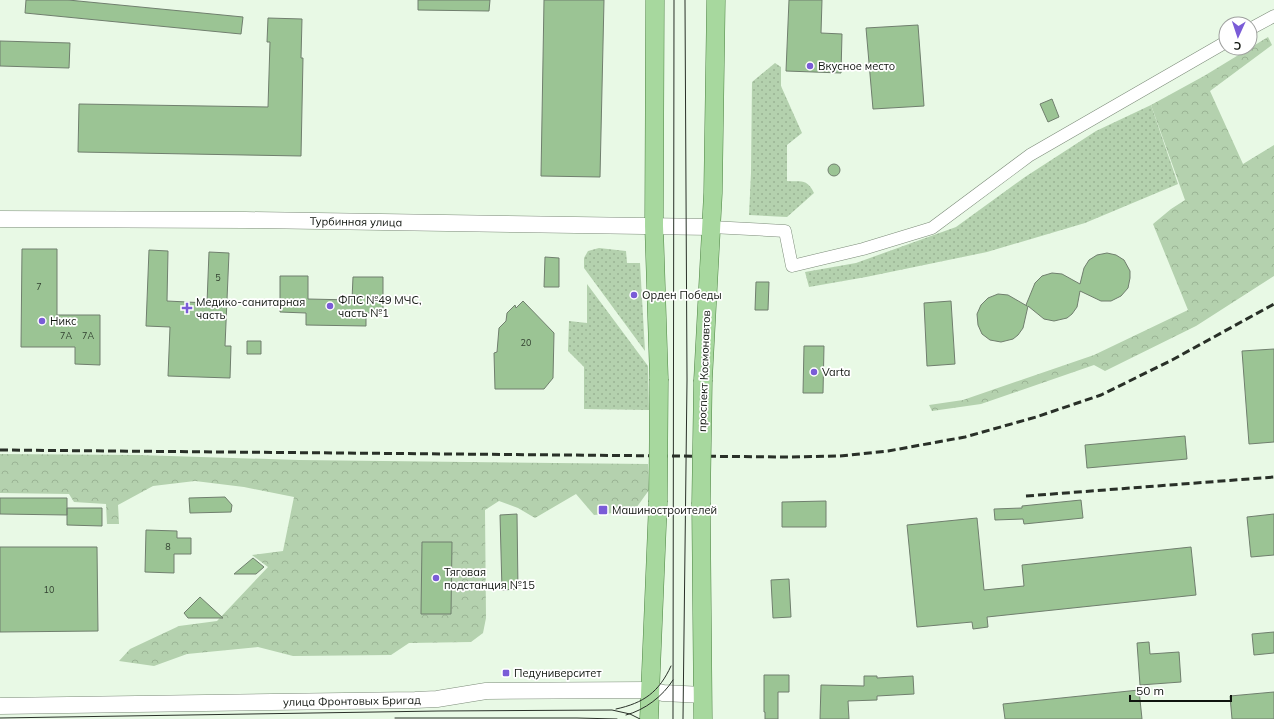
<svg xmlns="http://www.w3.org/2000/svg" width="1274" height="719" font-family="Mulish,sans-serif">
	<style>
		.grass { fill: url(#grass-dots) }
		.forest { fill: url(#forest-crowns) }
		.building { fill: #9bc494; stroke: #707f6e }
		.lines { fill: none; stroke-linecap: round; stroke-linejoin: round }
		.minor-casing { stroke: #7c8b79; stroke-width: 13 }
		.secondary-casing { stroke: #7c8b79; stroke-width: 17 }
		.primary-casing { stroke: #4c8242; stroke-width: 19 }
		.minor { stroke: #fff; stroke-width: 12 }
		.secondary { stroke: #fff; stroke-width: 16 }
		.primary { stroke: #a7d89e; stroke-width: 18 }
		.tram { stroke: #293028; stroke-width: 1 }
		.rail { stroke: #293028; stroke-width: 3; stroke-dasharray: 8 4; stroke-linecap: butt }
		.primary-bridge-casing { stroke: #4c8242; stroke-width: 19; stroke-linecap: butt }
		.primary-bridge { stroke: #a7d89e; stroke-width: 18 }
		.poi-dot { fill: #7a5cd7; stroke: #fff; stroke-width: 1.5 }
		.labels { text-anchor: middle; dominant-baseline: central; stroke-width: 3.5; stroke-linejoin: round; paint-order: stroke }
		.number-label { font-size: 9px; fill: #324030 }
		.poi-label { font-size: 11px; fill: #0f140e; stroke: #fff; text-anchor: start }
		.street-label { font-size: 11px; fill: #0f140e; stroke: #fff }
	</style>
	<defs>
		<pattern id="grass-dots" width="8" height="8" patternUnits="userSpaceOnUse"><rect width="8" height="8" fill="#b4d1ae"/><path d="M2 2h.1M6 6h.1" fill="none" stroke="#9ab394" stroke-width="1.8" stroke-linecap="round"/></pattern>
		<pattern id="forest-crowns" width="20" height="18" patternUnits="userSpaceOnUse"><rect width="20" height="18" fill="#b4d1ae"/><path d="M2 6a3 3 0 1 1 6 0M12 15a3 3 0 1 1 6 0" fill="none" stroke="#9ab394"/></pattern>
	</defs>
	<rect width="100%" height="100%" fill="#e8f9e5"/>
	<path class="grass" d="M775,63L781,67V86L802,133L787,145V181C801,182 807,178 814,193L787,217L749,215L751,173L752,82Z
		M1151,105L1178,184L1085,223L987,252L866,277L809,287L805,272L856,263L956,227L1025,177L1096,131Z
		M599,248L626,251L627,263H640L645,351L584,268V258L588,251Z
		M587,284L648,366L649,410L584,409V367L568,351L569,321L587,323Z"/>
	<path class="forest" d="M1268,37L1272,45L1210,91L1243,164L1274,145V276L1196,326L1105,371L1094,365L981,404L932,411L929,405L963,400L1094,355L1188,310L1153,224L1171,209L1185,200L1151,105L1204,76Z
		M0,454L138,455L299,460L648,464L649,490L634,511L594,515L576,494L535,518L518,508L499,501L485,510L486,618L483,633L471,642L409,643L391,655L293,656L258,647L187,654L154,666L119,661L130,649L179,626L217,621L268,567L252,555L283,551L294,497L244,487L195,481L153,486L118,505L119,524H107L106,504L74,502L69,494L0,493Z"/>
	<path class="building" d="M26,0H68L243,17L241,34L25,13Z
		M418,0H490L489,11L418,10Z
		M544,0H604L600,177L541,176Z
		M789,0H822L821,33L842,34L841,73L786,71Z
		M268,18L302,19L301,58H303L301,156L78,152L79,104L268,107L270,42H267Z
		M918,25L924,106L873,109L866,28Z
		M0,41L70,43L69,68L0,66Z
		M1052,99L1059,117L1048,122L1040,104Z
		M828 170a6 6 0 1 1 12 0a6 6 0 1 1-12 0Z
		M22,249H57V315H100V365L75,364V347H21Z
		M149,250L168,251L167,301L207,303L209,252L229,253L225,346H231L230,378L168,376L170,327L146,326Z
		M1107,253L1116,255L1124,260L1130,271V278L1128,288L1121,296L1111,301H1101L1080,291L1077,307L1072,314L1067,318L1054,321L1044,319L1028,306L1023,328L1018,335L1013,339L1001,342L990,340L982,334L978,325L977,314L981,305L988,298L998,294L1008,295L1027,306L1026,305L1035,283L1042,276L1052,273L1062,274L1080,284L1084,268L1089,260L1097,255Z
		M545,257L559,258V287H544Z
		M280,276H308V299L352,300L353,277H383V313H366V326L306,325V313L280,312Z
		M756,282H769L768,310H755Z
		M523,301L554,333L553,378L544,389H495L494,353L497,352L499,328L506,321L507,313L515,305L516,308Z
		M951,301L955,364L927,366L924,303Z
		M247,341H261V354H247Z
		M804,346H824L823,393H803Z
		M1274,349V442L1249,444L1242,351Z
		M1185,436L1187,459L1087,468L1085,445Z
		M225,497L232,505L231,512L190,513L189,498Z
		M0,498H67V515L0,514Z
		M1081,500L1083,518L1024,524L1023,519L995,520L994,509L1022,508V506Z
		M826,501V527H782V502Z
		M67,508H102V526L67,525Z
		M517,514L518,589L502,590L500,515Z
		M1274,514V555L1251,557L1247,517Z
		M977,518L984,590L1024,586L1022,565L1191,547L1196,595L987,617L988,627L973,629L972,622L917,627L907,525Z
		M146,530L177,531V538H191V554H174V573L145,572Z
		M422,542H452L451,614H421Z
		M0,547H97L98,631L0,632Z
		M253,558L264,567L256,574H234Z
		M789,579L791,617L773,618L771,580Z
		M200,597L223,618H188L184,613Z
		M1274,632V653L1254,655L1252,634Z
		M1149,642L1150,654L1179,652L1181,682L1140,685L1137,643Z
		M764,675H789V692H778V719H765V712H764Z
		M864,676H877V678L913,676L914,694L877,696V700L848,701L849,719H820L821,685L864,686Z
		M1139,690L1142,719H1005L1003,704Z
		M1274,692V719H1232L1230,696Z"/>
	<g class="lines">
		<g class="minor-casing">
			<path id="minor" d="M1250,29L1274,16
				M711,227L785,231L792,266L863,249L932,228L1030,155L1226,42"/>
		</g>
		<g class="secondary-casing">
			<g id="secondary">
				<path id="s1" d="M0,219L246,220L711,227"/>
				<path id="s2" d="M0,706L415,700L437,699L486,691L651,690L663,693L703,695"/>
			</g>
		</g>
		<g class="primary-casing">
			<path id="primary" d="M655,0L654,226L659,379
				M703,380L713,193L716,0
				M701,504L703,719
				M649,719L658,502"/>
		</g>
		<use href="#minor" class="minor"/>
		<use href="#secondary" class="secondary"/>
		<use href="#primary" class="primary"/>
		<path class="tram" d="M616,709C644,703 659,692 671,666
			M626,715C645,710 663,696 673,680
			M0,718L438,711L612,710L630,714L640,719
			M395,718H577L617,719
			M673,719L674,0
			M683,719L687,380L685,0"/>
		<path class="rail" d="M0,450L790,457L840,456L888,451L965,437L1036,417L1101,395L1172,360L1274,304
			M1026,496L1274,477"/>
		<g class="primary-bridge-casing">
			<path id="primary-bridge" d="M658,502L659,379
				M701,504L703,380"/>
		</g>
		<use href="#primary-bridge" class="primary-bridge"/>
	</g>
	<g class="poi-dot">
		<circle cx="810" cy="66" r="4"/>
		<circle cx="634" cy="295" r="4"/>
		<circle cx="330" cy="306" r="4"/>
		<path d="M185 302h4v4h4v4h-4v4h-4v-4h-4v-4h4z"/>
		<circle cx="42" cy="321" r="4"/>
		<circle cx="814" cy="372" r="4"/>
		<rect x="598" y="505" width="10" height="10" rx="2"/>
		<circle cx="436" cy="578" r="4"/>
		<rect x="502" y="669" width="8" height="8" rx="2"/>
	</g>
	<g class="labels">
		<g class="number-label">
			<text x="218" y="277">5</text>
			<text x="39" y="286">7</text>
			<text x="66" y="335">7А</text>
			<text x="88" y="335">7А</text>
			<text x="526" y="342">20</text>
			<text x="168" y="546">8</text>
			<text x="49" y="589">10</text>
		</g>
		<g class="poi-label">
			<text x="818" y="66">Вкусное место</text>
			<text x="642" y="295">Орден Победы</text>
			<text x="338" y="300">ФПС №49 МЧС,<tspan x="338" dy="13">часть №1</tspan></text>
			<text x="196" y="302">Медико-санитарная<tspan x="196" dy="13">часть</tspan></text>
			<text x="50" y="321">Никс</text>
			<text x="822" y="372">Varta</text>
			<text x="612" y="510">Машиностроителей</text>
			<text x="444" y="572">Тяговая<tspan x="444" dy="13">подстанция №15</tspan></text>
			<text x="514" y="673">Педуниверситет</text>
		</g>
		<g class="street-label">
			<text stroke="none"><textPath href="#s1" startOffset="356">Турбинная улица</textPath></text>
			<text transform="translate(704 371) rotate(-88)">проспект Космонавтов</text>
			<text stroke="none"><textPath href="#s2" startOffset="352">улица Фронтовых Бригад</textPath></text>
		</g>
	</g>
	<g transform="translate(1238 36) rotate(183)"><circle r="19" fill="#ffffff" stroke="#9fa19f"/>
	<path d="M0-3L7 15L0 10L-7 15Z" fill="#7a5cd7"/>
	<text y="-6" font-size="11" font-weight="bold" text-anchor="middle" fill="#0f140e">С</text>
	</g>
	<path d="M1130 695v6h101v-6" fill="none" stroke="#0f140e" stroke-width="2"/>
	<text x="1136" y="695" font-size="12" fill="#0f140e" stroke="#ffffff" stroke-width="3" paint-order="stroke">50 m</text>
</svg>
